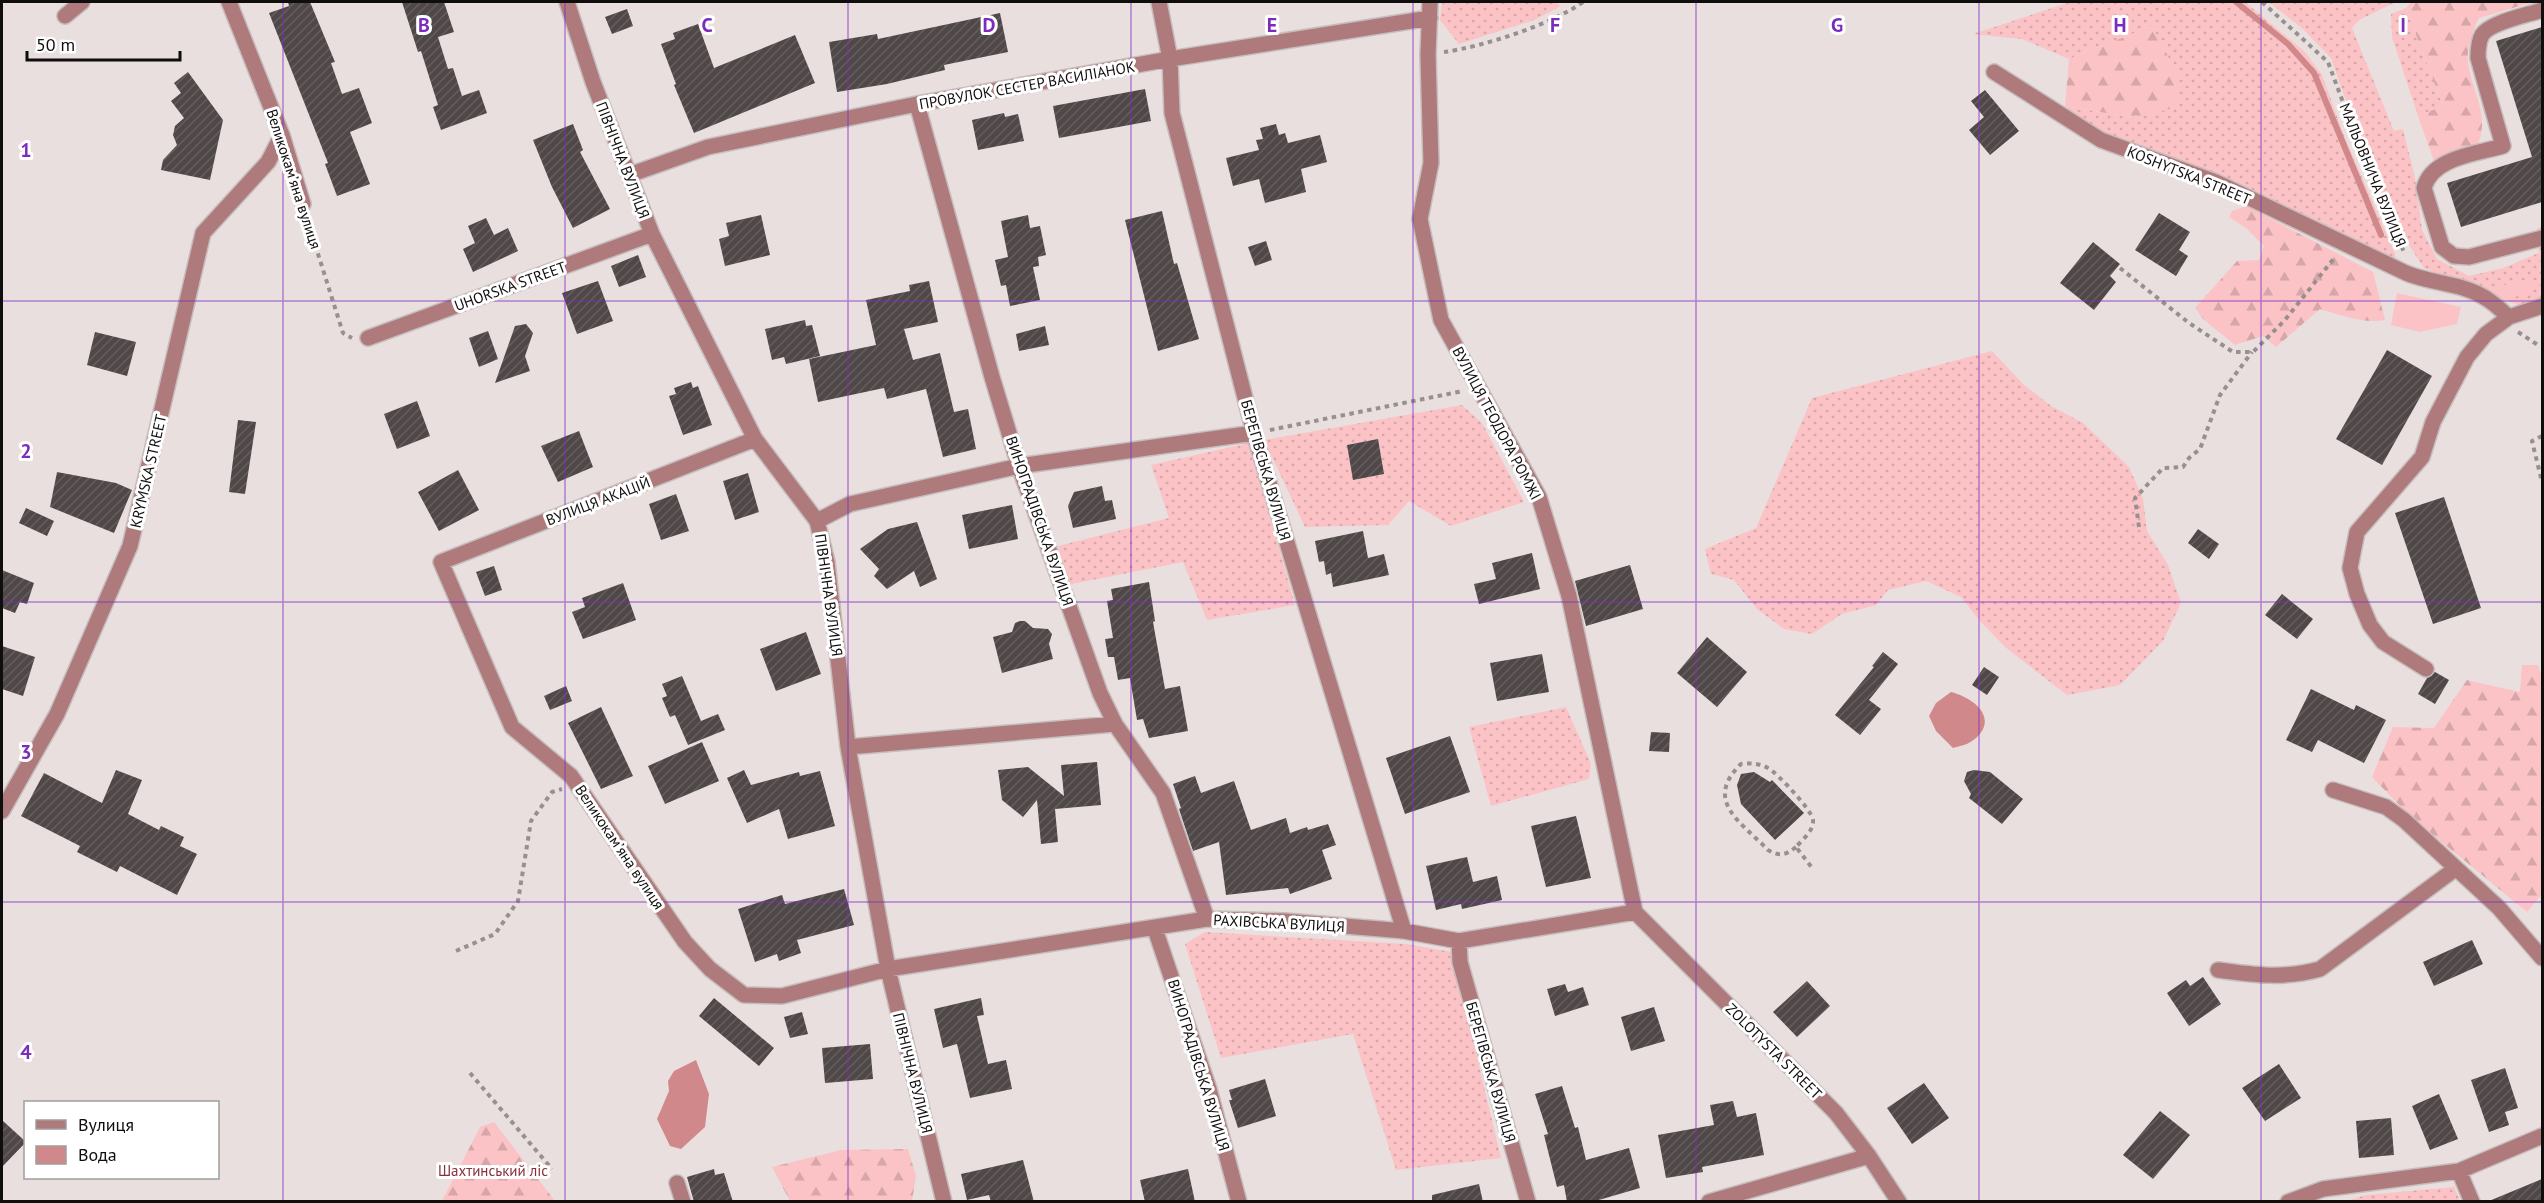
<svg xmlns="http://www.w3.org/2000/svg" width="2544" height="1203" font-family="'PT Sans',sans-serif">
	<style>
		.grass { fill: url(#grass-dots) }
		.forest { fill: url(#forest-firs) }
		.park { fill: #fbc3c5 }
		.water { fill: #d1888b }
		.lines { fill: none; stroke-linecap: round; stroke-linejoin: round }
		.stream { stroke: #d1888b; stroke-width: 6 }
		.building { fill: url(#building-hatch) }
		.minor-casing { stroke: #c6bdbd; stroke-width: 18 }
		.path { stroke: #979090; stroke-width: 4; stroke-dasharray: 4.5 4.5; stroke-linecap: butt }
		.minor { stroke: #af7a7c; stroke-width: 15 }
		.grid { fill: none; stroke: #7b2cbf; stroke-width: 1.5; stroke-opacity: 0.55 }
		.labels { text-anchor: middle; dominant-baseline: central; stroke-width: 6; stroke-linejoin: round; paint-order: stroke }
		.street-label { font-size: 15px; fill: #100d0d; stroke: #fff }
		.park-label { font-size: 15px; fill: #872f3a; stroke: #fff }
		.grid-label { font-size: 20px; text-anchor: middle; font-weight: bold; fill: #7b2cbf; stroke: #fff; stroke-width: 6; stroke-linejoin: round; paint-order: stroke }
	</style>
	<defs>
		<pattern id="grass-dots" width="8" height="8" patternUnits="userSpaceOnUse" patternTransform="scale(1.5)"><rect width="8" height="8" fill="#fbc3c5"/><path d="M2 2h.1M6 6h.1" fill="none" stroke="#d6a6a8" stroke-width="1.8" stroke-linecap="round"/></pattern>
		<pattern id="forest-firs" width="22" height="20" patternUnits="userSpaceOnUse" patternTransform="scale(1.5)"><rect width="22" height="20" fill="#fbc3c5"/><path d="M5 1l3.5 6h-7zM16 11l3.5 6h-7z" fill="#d6a6a8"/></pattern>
		<pattern id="building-hatch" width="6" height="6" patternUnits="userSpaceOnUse" patternTransform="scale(1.5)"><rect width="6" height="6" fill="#504848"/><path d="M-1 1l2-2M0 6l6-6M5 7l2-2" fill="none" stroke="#655e5e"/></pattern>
	</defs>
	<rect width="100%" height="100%" fill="#e9dfdf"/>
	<path class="grass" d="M1442,2H1556L1561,6L1534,20L1459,44L1440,20Z
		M2070,2H2245L2305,52L2322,75L2343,133L2395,254V258L2361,245L2081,122L2065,106L2136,118L2152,26L2069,59L2022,39L1973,34Z
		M2269,2H2396L2359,20L2352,28L2394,131L2403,129L2415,178L2422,230L2437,259L2469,276L2503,268L2539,253L2537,229L2542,226V299L2519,305L2424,268L2407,242L2371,172L2331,58L2303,29Z
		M2406,8L2443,106L2418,116L2392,37L2391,14Z
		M1992,351L2023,384L2051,406L2083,423L2129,467L2143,499L2147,531L2168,565L2181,603L2163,641L2120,685L2067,695L2005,647L1980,621L1961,597L1926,581L1888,590L1876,605L1842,614L1812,634L1784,629L1757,609L1734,580L1711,574L1705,549L1756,528L1812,398Z
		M1462,405L1482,423L1524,502L1451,526L1409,501L1388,525L1305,527L1264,440Z
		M1249,443L1295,605L1207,620L1183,562L1067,585L1058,546L1169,518L1151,465Z
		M1566,707L1591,764L1589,779L1491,806L1469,727Z
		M1205,932L1406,944L1452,952L1501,1158L1396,1170L1353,1034L1221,1058L1185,944Z
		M2454,1187L2460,1201H2347L2366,1195Z"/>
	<path class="forest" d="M2411,2H2533L2479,18C2473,30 2466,49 2468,63C2472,92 2490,115 2478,144L2434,161L2418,116L2443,106L2406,8Z
		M2152,26L2179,77L2177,107L2136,118L2065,106L2069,59Z
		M2246,206L2373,272L2385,320C2363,324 2341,315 2320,309L2276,347L2263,336L2235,345L2203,319L2195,308L2237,261L2259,260L2264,246L2246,228L2229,217L2232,211Z
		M2522,665H2538L2542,678V894L2527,912L2409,815L2372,777L2393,727L2434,728L2467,680L2520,692Z
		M494,1122L555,1201H442L480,1127Z
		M908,1149L916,1176L912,1201H790L772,1167L841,1150Z"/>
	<path class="park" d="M2529,279L2533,292L2500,301L2496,287Z
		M2397,293L2461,307L2457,324L2420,332L2391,325Z"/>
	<path class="water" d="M1951,692C1975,698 2001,720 1972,741C1967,745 1959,746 1953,748L1936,731L1929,716L1936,703Z
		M696,1060L709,1094L705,1127L681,1149L670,1146L657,1119L669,1091L668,1081L674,1071Z"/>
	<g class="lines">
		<path class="stream" d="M2236,2L2288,44L2314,73L2381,235"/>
	</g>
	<path class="building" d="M288,2H310L335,62L331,63L342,94L359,88L372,123L350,132L370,184L337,196L325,164L328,163L269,13L289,6Z
		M402,2H444L454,32L438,37L448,69L453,68L462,96L479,90L487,113L441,130L433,107L438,105L421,51L418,52Z
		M627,9L633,26L612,34L605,17Z
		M1000,13L1008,52L944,65L945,70L887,84L837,92L829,42L877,34L878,39Z
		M698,24L714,68L795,35L815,83L694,133L674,85L676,84L661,44L675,39L673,33Z
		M2542,27V202L2461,227L2447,183L2532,157L2496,41Z
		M188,72L223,120L210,180L161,170L163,160L177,145L173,135L175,126L184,118L171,101L181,93L174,83Z
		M1145,89L1151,121L1059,138L1053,106Z
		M1985,90L2019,131L1990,155L1969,130L1984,117L1971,101Z
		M1004,113L1005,117L1018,114L1024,141L978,150L972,120Z
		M573,124L583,150L580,152L610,209L573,228L552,187L533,140Z
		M1276,124L1279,135L1285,133L1288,143L1320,135L1327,162L1301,169L1306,192L1265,203L1259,179L1233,186L1226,158L1259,150L1256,140L1263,139L1260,128Z
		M1162,211L1174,264L1177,263L1199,339L1158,351L1125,220Z
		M2159,213L2190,232L2179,250L2188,256L2176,276L2135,250Z
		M761,215L770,255L725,266L719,239L729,236L726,223Z
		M1028,215L1030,228L1040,226L1046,255L1038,257L1039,266L1033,267L1040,300L1010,306L1006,285L1001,286L995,260L1008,257L1001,221Z
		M486,218L494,235L508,228L518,251L473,272L463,249L475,243L468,226Z
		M1266,241L1272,260L1255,266L1248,247Z
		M2093,242L2120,264L2110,276L2116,282L2094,310L2060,283Z
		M638,255L646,277L619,287L611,266Z
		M598,281L613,321L577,334L562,293Z
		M929,281L938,322L904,329L913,360L940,353L954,412L968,409L976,449L943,457L926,389L887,399L884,388L818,402L809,359L876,345L866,300L910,291L909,285Z
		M805,320L806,326L812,325L820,356L786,364L784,357L772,360L765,329Z
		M526,324L533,333L525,356L530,371L495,383L515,326Z
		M1045,326L1049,345L1019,351L1016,334Z
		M488,331L498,359L479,367L469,338Z
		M95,332L136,342L127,376L87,365Z
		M2387,350L2432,376L2382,465L2336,439Z
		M691,382L693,388L698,386L712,425L683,435L669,396L676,394L674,388Z
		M417,401L430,436L397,449L384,414Z
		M238,420L256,422L245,494L229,492Z
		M579,431L593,467L558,482L541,446Z
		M1378,439L1384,474L1353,480L1347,445Z
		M458,470L479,510L439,531L418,492Z
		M57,472L116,483L132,490L114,533L50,507Z
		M748,473L759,512L735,520L723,481Z
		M1102,486L1105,501L1112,500L1116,519L1073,528L1068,506L1074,492Z
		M676,494L689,531L661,540L649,504Z
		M2444,497L2481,608L2433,624L2395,513Z
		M1012,505L1018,539L969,549L962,515Z
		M26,508L54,521L47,536L19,523Z
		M917,522L937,579L920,587L914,571L887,589L874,576L879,569L860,549L888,529Z
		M2198,529L2219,544L2209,559L2188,543Z
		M1363,531L1368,558L1384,554L1389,575L1333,587L1331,573L1326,575L1324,561L1319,562L1315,541Z
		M1532,553L1540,589L1479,604L1474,584L1496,579L1492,563Z
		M1630,565L1643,609L1586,626L1575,581Z
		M494,566L502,590L485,596L476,572Z
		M2,570L34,583L27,604L20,602L15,613L2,608Z
		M1149,582L1155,621L1153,622L1165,689L1180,686L1188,731L1149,738L1143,719L1137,720L1130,678L1118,680L1114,657H1108L1105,639L1113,638L1107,601L1113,600L1111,589Z
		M623,583L636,620L583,639L572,612L585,607L582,598Z
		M2282,594L2313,619L2297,639L2265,615Z
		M1020,621H1025L1033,628L1048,629L1052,634L1049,644L1053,659L1002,673L993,637L1012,632L1015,623Z
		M806,632L821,674L776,691L760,649Z
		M1707,637L1747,672L1717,707L1677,673Z
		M2,646L35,657L23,696L2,689Z
		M1883,652L1898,664L1869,700L1881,709L1860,735L1835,715L1874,667L1872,666Z
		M1542,654L1549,692L1497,701L1490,663Z
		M1984,667L1999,677L1987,695L1972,685Z
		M2435,672L2449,680L2435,704L2418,694L2427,678Z
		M682,676L701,721L718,714L725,730L688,745L675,715L670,717L662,698L667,696L662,684Z
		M566,686L572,701L550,710L544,696Z
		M2311,689L2354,710L2356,705L2386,720L2364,763L2318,740L2312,752L2286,740Z
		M601,707L633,776L601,789L568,723Z
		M1651,732L1670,733L1669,752L1649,751Z
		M1450,736L1470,792L1405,814L1386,758Z
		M702,742L719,781L665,804L648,766Z
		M1097,762L1101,805L1055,809L1058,842L1041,844L1037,800L1023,817L1002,800L998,770L1028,767L1064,796L1061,765Z
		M116,770L142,780L128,814L159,830L161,826L184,837L180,846L197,854L177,895L120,866L117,872L77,852L80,846L21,816L44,773L102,803Z
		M744,770L751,785L799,772L800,776L820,771L835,826L788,839L779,809L747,823L727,778Z
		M1974,770L1990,772L2023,799L2002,824L1969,798L1971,794L1964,781L1967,772Z
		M1754,772L1770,782L1772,780L1804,813L1775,840L1741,804L1737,785L1741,774Z
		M1195,776L1201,793L1234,781L1251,830L1286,818L1290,833L1307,827L1308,830L1328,824L1336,845L1322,850L1332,879L1290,894L1288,888L1226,895L1219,842L1193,851L1179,809L1181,808L1173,784Z
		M1576,816L1591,878L1546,887L1531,826Z
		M1467,857L1473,882L1497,876L1502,900L1462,909L1461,904L1436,910L1426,866Z
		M844,889L854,925L797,940L801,953L779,961L777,954L755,962L738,909L782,895L785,904Z
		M2472,940L2483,964L2434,986L2423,962Z
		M2203,977L2221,1004L2189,1026L2167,993L2186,980L2190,986Z
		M1807,981L1830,1006L1797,1037L1773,1012Z
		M1565,984L1568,992L1583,987L1589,1005L1555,1016L1547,989Z
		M714,998L774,1048L759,1066L699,1016Z
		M981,998L984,1015L977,1016L988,1064L1006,1060L1012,1089L970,1098L957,1044L943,1048L934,1009Z
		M1654,1007L1665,1041L1631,1051L1621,1017Z
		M802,1012L808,1034L790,1038L784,1017Z
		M870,1044L873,1079L825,1083L822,1048Z
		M2279,1064L2301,1098L2265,1121L2242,1088Z
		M2505,1068L2518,1108L2505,1112L2509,1125L2489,1132L2471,1080Z
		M1265,1079L1276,1116L1238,1128L1229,1100H1232L1229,1090Z
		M1924,1083L1949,1118L1912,1144L1887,1108Z
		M1562,1086L1575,1128L1578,1127L1586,1160L1629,1148L1640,1188L1592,1202H1567L1564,1185L1557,1187L1544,1135L1548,1134L1535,1094Z
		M2439,1094L2458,1139L2430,1150L2412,1106Z
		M1733,1101L1737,1117L1756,1113L1764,1155L1702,1167L1703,1172L1666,1178L1658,1135L1714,1125L1710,1105Z
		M2160,1111L2190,1135L2153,1179L2123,1155Z
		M2391,1118L2394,1155L2359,1158L2356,1121Z
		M2,1120L26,1142L2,1167Z
		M1023,1160L1034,1202H991L989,1195L967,1200L961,1174Z
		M714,1169L715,1175L724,1173L733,1202H694L687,1177Z
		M1188,1169L1195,1202H1145L1140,1180Z
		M2542,1179V1202H2489V1201Z
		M1479,1184L1483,1202H1432V1195Z"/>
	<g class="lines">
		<g class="minor-casing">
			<path id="minor" d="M229,2L282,135L303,204
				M567,2L593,82L652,234L755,439L817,521L827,562L848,747L888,969L944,1202
				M1159,2L1170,59L1172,113L1254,433L1404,931
				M1430,2L1428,55L1431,163L1420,219L1441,320L1539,497L1569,596L1635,912
				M2542,10C2528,15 2490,22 2482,35C2478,42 2478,51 2478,58L2503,146C2477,154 2432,157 2424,188L2442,247L2454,256L2469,257L2542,238
				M65,16L82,2
				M1994,72L2101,140L2216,182L2406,273C2432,284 2464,283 2487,299C2495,304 2502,311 2509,317
				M917,104L992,377L1019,466L1100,693L1115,724L1163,793L1207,919
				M629,175L708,147L917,104L1170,59L1430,18
				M368,338L652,234
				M755,439L441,562L512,727L571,776L685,942L710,969L744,995L782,996L888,969L1207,919L1285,921L1404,931L1459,941L1635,912
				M817,521L850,504L1019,466L1254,433
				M2426,669L2383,642L2370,625L2357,594L2350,568L2357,532L2422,457L2433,422L2467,357L2486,334L2509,317L2542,306
				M848,747L1115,724
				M2333,790L2386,807L2404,820L2499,908L2542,958
				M2,811L57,714L130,546L203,233L268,162L282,135
				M1635,912L1836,1113L1869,1156L1899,1202
				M1155,929L1209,1089L1239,1202
				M1459,941L1460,962L1528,1202
				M2218,970C2254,975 2285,979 2320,969L2455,869
				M2459,1171L2472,1202
				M677,1183L683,1202
				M1709,1202L1869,1156
				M2288,1202L2323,1189L2459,1171L2542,1136"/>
		</g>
		<path class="path" d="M2262,2L2328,62L2372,180L2398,241L2405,253
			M1444,52C1482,47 1553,24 1583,2
			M307,219L343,333L352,338
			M2120,268L2189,323L2233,352H2253L2285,320L2335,257
			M2518,332L2538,345
			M1270,430L1463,391
			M2542,436L2532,441L2542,482
			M2139,527L2135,498L2163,468L2183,467L2189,458L2200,449L2220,395L2252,352
			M1796,847C1786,855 1780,857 1768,850C1741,822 1703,801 1741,764C1750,763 1759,763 1768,768C1777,773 1812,810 1813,820C1814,831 1802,840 1796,847L1813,869
			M456,951L495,934L518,901L531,821L552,792L562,789
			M470,1073L552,1169"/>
		<use href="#minor" class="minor"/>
	</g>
	<path class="grid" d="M283,2V1202M565,2V1202M848,2V1202M1131,2V1202M1413,2V1202M1696,2V1202M1979,2V1202M2261,2V1202M2,301H2542M2,602H2542M2,902H2542"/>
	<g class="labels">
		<g class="street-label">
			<text transform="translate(1027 85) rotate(-10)">ПРОВУЛОК СЕСТЕР ВАСИЛІАНОК</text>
			<text transform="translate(623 160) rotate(69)">ПІВНІЧНА ВУЛИЦЯ</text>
			<text transform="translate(2189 175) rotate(22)">KOSHYTSKA STREET</text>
			<text transform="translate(2373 175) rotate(68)">МАЛЬОВНИЧА ВУЛИЦЯ</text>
			<text transform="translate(294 179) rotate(72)">Великокамʼяна вулиця</text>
			<text transform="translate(510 286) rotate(-20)">UHORSKA STREET</text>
			<text transform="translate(1497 423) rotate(62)">ВУЛИЦЯ ТЕОДОРА РОМЖІ</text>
			<text transform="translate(1266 470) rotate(74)">БЕРЕГІВСЬКА ВУЛИЦЯ</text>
			<text transform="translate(148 471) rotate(-77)">KRYMSKA STREET</text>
			<text transform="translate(598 501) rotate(-21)">ВУЛИЦЯ АКАЦІЙ</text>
			<text transform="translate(1040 521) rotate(71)">ВИНОГРАДІВСЬКА ВУЛИЦЯ</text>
			<text transform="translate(829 595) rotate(82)">ПІВНІЧНА ВУЛИЦЯ</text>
			<text transform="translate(620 847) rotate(56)">Великокамʼяна вулиця</text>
			<text transform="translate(1279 923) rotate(3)">РАХІВСЬКА ВУЛИЦЯ</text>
			<text transform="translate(1774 1051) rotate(45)">ZOLOTYSTA STREET</text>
			<text transform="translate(1199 1065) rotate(73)">ВИНОГРАДІВСЬКА ВУЛИЦЯ</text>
			<text transform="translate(1491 1072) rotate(74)">БЕРЕГІВСЬКА ВУЛИЦЯ</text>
			<text transform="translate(913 1073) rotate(76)">ПІВНІЧНА ВУЛИЦЯ</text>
		</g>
		<g class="park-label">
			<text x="493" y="1170">Шахтинський ліс</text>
		</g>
	</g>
	<g class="grid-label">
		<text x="424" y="32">B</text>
		<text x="707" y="32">C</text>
		<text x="989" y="32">D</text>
		<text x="1272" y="32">E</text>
		<text x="1555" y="32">F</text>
		<text x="1837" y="32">G</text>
		<text x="2120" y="32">H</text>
		<text x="2403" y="32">I</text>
		<text x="26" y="157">1</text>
		<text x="26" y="458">2</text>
		<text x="26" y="759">3</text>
		<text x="26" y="1059">4</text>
	</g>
	<rect width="2544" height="1203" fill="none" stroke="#100d0d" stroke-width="6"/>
	<rect x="24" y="1101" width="195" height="78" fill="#ffffff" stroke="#9f9e9e" stroke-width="1.5"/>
	<rect x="36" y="1120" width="30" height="9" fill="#af7a7c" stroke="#9f9e9e" stroke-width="1.5"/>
	<text x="78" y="1131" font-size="18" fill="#100d0d">Вулиця</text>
	<rect x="36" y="1146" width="30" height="18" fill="#d1888b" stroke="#9f9e9e" stroke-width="1.5"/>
	<text x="78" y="1161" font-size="18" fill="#100d0d">Вода</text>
	<path d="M27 51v9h153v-9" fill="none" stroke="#100d0d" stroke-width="3"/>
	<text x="36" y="51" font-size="18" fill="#100d0d" stroke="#ffffff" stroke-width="4.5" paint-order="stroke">50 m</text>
</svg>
